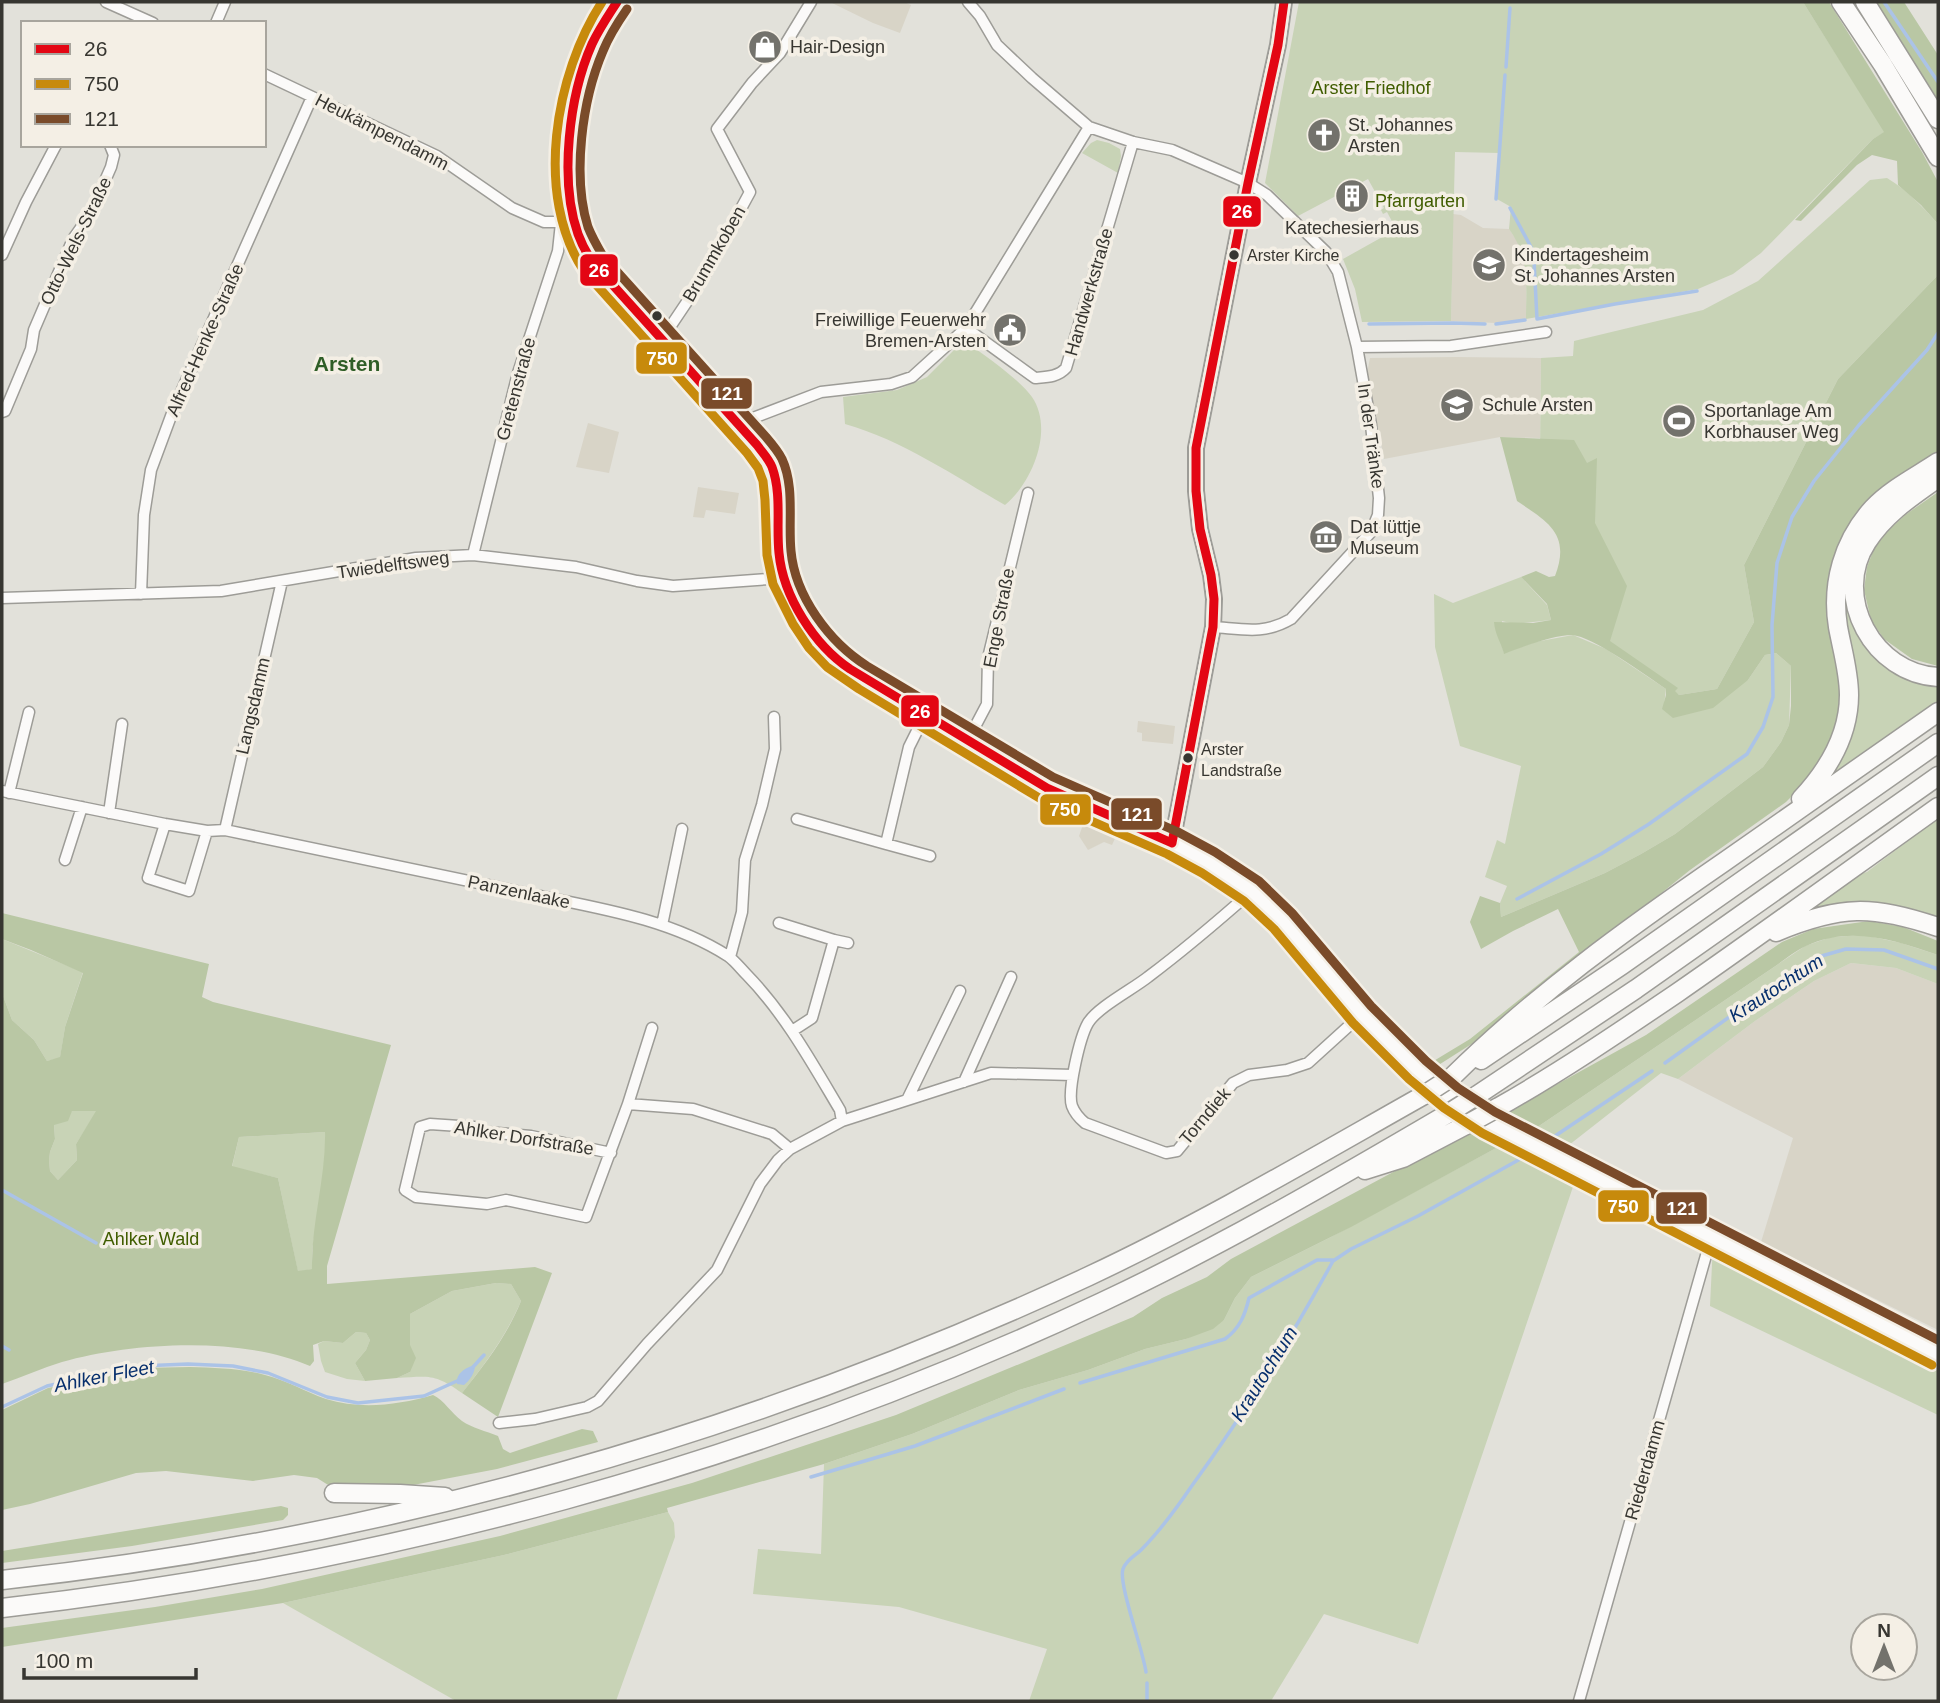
<svg xmlns="http://www.w3.org/2000/svg" width="1940" height="1703" font-family="Arial,sans-serif">
	<style>
		.built { fill: #d8d4c7 }
		.green { fill: #c8d3b6 }
		.forest { fill: #b9c7a4; fill-rule: evenodd }
		.water { fill: #abc3e7 }
		.lines { fill: none; stroke-linecap: round; stroke-linejoin: round }
		.stream { stroke: #abc3e7; stroke-width: 3.5 }
		.street-casing { stroke: #9d9c97; stroke-width: 13 }
		.secondary-casing { stroke: #9d9c97; stroke-width: 18 }
		.highway-casing { stroke: #9d9c97; stroke-width: 21 }
		.street { stroke: #fbfaf9; stroke-width: 10 }
		.secondary { stroke: #fbfaf9; stroke-width: 14 }
		.highway { stroke: #fbfaf9; stroke-width: 18 }
		.highway-bridge-casing { stroke: #9d9c97; stroke-width: 21; stroke-linecap: butt }
		.highway-bridge { stroke: #fbfaf9; stroke-width: 18 }
		.bus-1-casing { stroke: #f4efe5; stroke-width: 14 }
		.bus-2-casing { stroke: #f4efe5; stroke-width: 14 }
		.bus-3-casing { stroke: #f4efe5; stroke-width: 14 }
		.bus-1 { stroke: #e30613; stroke-width: 9 }
		.bus-2 { stroke: #c78a0c; stroke-width: 9 }
		.bus-3 { stroke: #7a4b2a; stroke-width: 9 }
		.bus-dot { fill: #373631; stroke: #f4efe5; stroke-width: 2.5 }
		.labels { text-anchor: middle; dominant-baseline: central; stroke-width: 7; stroke-linejoin: round; paint-order: stroke }
		.bus-label { font-size: 16px; fill: #373631; stroke: #f4efe5; text-anchor: start }
		.poi-label { font-size: 18px; fill: #373631; stroke: #f4efe5; text-anchor: start }
		.park-label { font-size: 18px; fill: #405d00; stroke: #f4efe5 }
		.street-label { font-size: 18px; fill: #373631; stroke: #f4efe5 }
		.water-label { font-size: 19px; font-style: italic; fill: #062e6c; stroke: #f4efe5 }
		.quarter-label { font-size: 21px; font-weight: bold; fill: #2f5e27; stroke: #f4efe5 }
		.line-badge { stroke: #f4efe5; stroke-width: 2.5 }
		.badge-label { font-size: 19px; text-anchor: middle; font-weight: bold; fill: #fff }
	</style>
	<rect width="100%" height="100%" fill="#e2e1da"/>
	<path class="built" d="M830,2H904L911,5L900,33L873,23Z
		M1453,214L1461,215L1483,228L1509,229L1516,239L1525,261L1526,270V319L1496,323L1451,321Z
		M1455,357L1541,358L1540,438L1500,437L1384,459L1367,373L1370,358Z
		M588,423L619,432L609,473L576,467Z
		M698,487L739,493L735,514L706,510L704,518L693,517Z
		M1138,721L1175,726L1173,744L1142,741V733L1137,732Z
		M1085,819L1118,832L1112,845L1104,842L1088,850L1079,836Z
		M1851,963L1896,968L1938,984V1330L1761,1242L1793,1138L1678,1079L1755,1021L1814,981Z"/>
	<path class="green" d="M1299,2H1803L1885,132L1873,139L1761,253L1733,274L1698,289L1526,319C1526,285 1530,258 1509,229L1511,207L1497,199L1500,153L1455,152L1451,321L1362,322L1355,289L1343,259L1393,231L1390,227L1394,225L1387,212L1383,214L1381,210L1384,208L1368,179L1298,216L1265,183Z
		M1097,140L1109,143L1120,149L1121,156L1118,173L1082,153L1091,143Z
		M1887,178C1907,190 1923,207 1938,224V275L1838,379L1744,565L1754,622L1717,689L1679,695L1607,642L1540,453L1541,358L1573,356L1574,341L1703,310L1758,281L1870,180Z
		M969,344C987,357 1020,380 1032,397C1054,429 1033,482 1005,505C954,476 902,440 845,424L843,397L897,390L927,377L958,346Z
		M1862,539L1861,636L1938,683V705L1820,788L1845,627L1844,579Z
		M1521,577L1547,605L1551,620L1514,624L1502,621L1501,641L1504,653L1535,642L1573,635L1606,649L1666,689L1664,705L1748,680L1765,655L1776,653L1791,666L1789,725L1781,742L1763,767L1675,834L1641,854L1605,873L1501,917L1500,903L1507,886L1485,877L1497,840L1505,844L1521,766L1460,746L1435,647L1434,594L1453,603Z
		M1938,815V921L1800,916L1849,877L1867,872L1913,837L1919,828Z
		M1864,935L1901,943L1938,955V984L1896,968L1851,963L1814,981L1755,1021L1678,1079L1661,1073L1569,1145L1536,1128L1805,946L1831,937Z
		M2,939L83,972L65,1027L60,1058L47,1061L34,1040L12,1020L2,993Z
		M72,1111H97L76,1144L77,1160L58,1180L50,1171L49,1160L50,1152L55,1139L54,1124Z
		M325,1132V1165L312,1251V1269L298,1272L278,1178L232,1167L239,1137Z
		M1509,1141L1577,1175L1418,1644L1324,1614L1271,1701H1029L1047,1649L899,1607L753,1594L758,1549L821,1554L824,1464L912,1434L1019,1390L1088,1370L1145,1349L1186,1339L1224,1320L1235,1298L1251,1277L1331,1237Z
		M1713,1244L1938,1360V1415L1710,1306Z
		M496,1283L511,1284L521,1301C506,1336 485,1364 462,1393C435,1374 430,1376 397,1378L410,1372V1314L452,1291Z
		M356,1332L366,1333L370,1340L366,1350L355,1363L365,1381L347,1379L325,1372L321,1361L318,1344L324,1341L343,1343Z
		M668,1512L674,1523L675,1537L616,1701H456L283,1603L504,1555Z"/>
	<path class="forest" d="M1803,2H1829L1922,152L1938,182V224L1921,205L1898,185L1897,161L1872,155L1857,165L1801,221L1795,220L1873,139L1884,132Z
		M1876,2H1904L1938,55V100Z
		M1938,275V453L1930,459L1834,562L1827,588L1828,611L1839,670L1841,697L1837,724L1828,750L1808,780L1786,802L1690,870L1481,1038L1437,1066L1432,1062L1470,1039L1579,952L1558,909L1513,931L1481,949L1470,922L1480,896L1500,903L1501,917L1605,873L1641,854L1675,834L1763,767L1781,742L1789,725L1791,706V666L1776,653L1765,655L1748,680L1713,708L1673,718L1662,709L1666,695V689C1647,676 1592,636 1572,635C1554,635 1522,647 1504,654C1501,642 1495,635 1494,622L1533,623L1551,620L1547,604L1521,577L1536,571L1549,577L1555,576C1571,534 1548,522 1517,501L1500,437L1574,440L1587,463L1597,458L1595,523L1627,586L1610,641L1678,688L1675,691L1679,695L1717,689L1754,622L1744,565L1838,379Z
		M1938,492V666L1912,659L1884,639L1871,620L1864,590L1867,567L1877,541L1905,515Z
		M2,913L209,964L202,997L213,1002L391,1045L327,1266V1284L535,1267L552,1273L498,1417L462,1393C485,1364 507,1336 521,1301L511,1284L496,1283L452,1291L410,1314V1345L416,1358L410,1372L397,1378L365,1381L355,1363L366,1350L370,1340L366,1333L356,1332L343,1343L324,1341L313,1345L314,1361L310,1366C242,1336 133,1342 62,1362C42,1368 22,1377 2,1384V993L12,1020L34,1040L47,1061L60,1057L65,1027L83,973L31,950L2,939ZM72,1111H96L76,1144L77,1160L58,1180L50,1171L49,1160L50,1152L55,1139L54,1125L68,1121ZM325,1132C326,1178 311,1223 312,1269L298,1271L278,1178L232,1166L239,1137Z
		M1869,921L1903,927L1938,941V955C1895,940 1850,925 1806,946C1795,951 1784,960 1774,967L1536,1128L1505,1113L1646,1035L1782,942L1813,929Z
		M1481,1125L1509,1141L1351,1227L1251,1277L1235,1298L1224,1320L1213,1329L1186,1339L1145,1349L1088,1370L1019,1390L912,1434L824,1464L667,1508L668,1512L504,1555L283,1603L2,1647V1628L155,1607L262,1589L500,1536L692,1483L896,1415L1133,1317L1162,1298L1207,1277L1231,1259Z
		M190,1367C215,1368 241,1368 265,1375C286,1380 306,1392 326,1399C361,1410 398,1405 433,1395C444,1400 451,1413 462,1421C472,1428 486,1431 498,1436L503,1449L510,1453L582,1429L593,1431L598,1442L497,1469L413,1485L333,1488L317,1478L294,1475L253,1481L166,1471L136,1473L30,1504L2,1510V1410L48,1388L140,1368Z
		M281,1506L288,1508V1515L283,1520L132,1546L2,1563V1551Z"/>
	<path class="water" d="M475,1365C475,1373 470,1380 464,1385L457,1384C455,1374 466,1367 475,1365Z"/>
	<g class="lines">
		<path class="stream" d="M1884,2L1938,82
			M1506,67L1510,8
			M1496,199L1505,75
			M1510,208L1531,247L1534,261L1537,319L1615,304L1697,291
			M1369,324L1453,323L1485,324
			M1496,324L1525,320
			M1517,899L1601,854L1649,824L1747,754L1763,727L1773,697L1772,625L1777,563L1792,517L1814,481L1859,425L1927,350L1938,333
			M1665,1063L1774,985L1818,957L1846,949L1884,950L1938,969
			M1555,1136L1652,1071
			M2,1190L96,1243
			M2,1346L9,1350
			M473,1367L484,1355
			M1080,1383L1225,1339C1240,1328 1245,1315 1249,1298L1317,1260H1334
			M2,1407L47,1386L140,1366L188,1364L233,1366L268,1373L327,1397L358,1403L424,1396L457,1381
			M811,1477L915,1446L1064,1389
			M1146,1672C1143,1650 1118,1583 1123,1569C1126,1560 1135,1556 1141,1550C1160,1531 1176,1509 1191,1487C1243,1416 1290,1339 1333,1261L1351,1249L1418,1216L1522,1158
			M1147,1683V1701"/>
		<g class="street-casing">
			<path id="street" d="M106,2L153,23
				M968,2L980,16L997,45L1032,78L1089,127L1133,142L1172,150L1248,183L1267,195L1326,252L1338,272L1357,347L1371,425L1379,498L1378,515L1371,532L1291,619C1264,635 1243,629 1213,627
				M216,23L225,2
				M264,74L437,156L512,208L544,222H574
				M2,255L26,202L56,145
				M966,328L1035,378C1047,377 1058,377 1066,368L1133,142
				M662,339L705,275L750,192L717,129L752,83L780,53L811,2
				M1357,347L1451,346L1546,332
				M2,412L5,411L31,349L34,330L73,239L90,215L111,167L114,155L110,145
				M741,426L753,418L821,392L891,384L912,377L966,328L1089,127
				M473,555L518,373L558,251L561,223
				M141,594L144,515L151,470L174,408L312,97
				M2,598L221,591L416,558L473,555L576,567L637,581L673,586L783,578
				M968,740L987,704L988,658L1028,493
				M2,791L165,824L207,831L225,830C324,851 423,871 521,892C591,907 667,917 728,956C735,961 741,969 747,975C785,1014 812,1063 840,1110L842,1121
				M9,793L29,712
				M109,813L122,724
				M797,819L886,844L909,747L925,715
				M165,824L148,878L189,891L207,831
				M225,830L282,581
				M886,844L930,856
				M65,860L82,807
				M1252,891C1218,921 1184,950 1148,977C1133,989 1098,1007 1088,1023C1080,1037 1067,1091 1072,1106C1075,1114 1079,1118 1085,1123L1166,1153L1177,1151L1233,1083L1249,1075L1287,1070L1308,1063L1362,1014
				M779,923L834,940L812,1018L792,1031
				M662,925L682,829
				M834,940L848,943
				M730,957L742,912L745,860L762,805L775,749L774,717
				M964,1082L1011,977
				M907,1100L960,991
				M628,1104L652,1028
				M611,1153L531,1136L486,1132L474,1127L430,1124L420,1127L405,1190L416,1197L487,1204L506,1200L586,1217L628,1104L693,1109L772,1134L790,1149
				M499,1423L535,1419L587,1407L598,1401L647,1344L717,1270L760,1184L778,1160L790,1149L842,1121L991,1073L1073,1075
				M1579,1701L1711,1238"/>
		</g>
		<g class="secondary-casing">
			<path id="secondary" d="M617,2C578,55 566,117 569,182C570,201 572,221 580,240C583,248 589,256 593,263L757,445C762,452 769,460 772,468C781,493 777,528 779,554C782,586 806,625 827,650C837,662 852,671 865,679L1047,788L1172,843L1208,862L1252,891L1283,921L1362,1014L1418,1070L1451,1098L1489,1123L1938,1354
				M1172,843L1213,627L1214,599L1211,575L1200,529L1196,491V448L1248,183L1278,45L1284,2"/>
		</g>
		<g class="highway-casing">
			<path id="highway" d="M1841,2L1883,65L1938,157
				M1865,2L1938,119
				M1938,478C1911,497 1885,514 1867,542C1831,597 1874,674 1938,677
				M1801,799C1828,770 1849,736 1849,695C1849,672 1842,649 1838,627C1831,584 1843,541 1873,508C1891,489 1917,476 1938,462
				M1776,932C1841,905 1872,905 1938,927
				M1481,1060L1622,965L1938,743
				M1452,1077C1535,995 1628,928 1724,862C1795,812 1867,762 1938,712
				M1476,1096L1636,989L1938,776
				M1497,1108C1559,1073 1618,1033 1677,993C1765,932 1851,869 1938,807
				M1365,1170L1403,1158L1466,1125
				M334,1493L400,1494L445,1497
				M2,1580C378,1539 747,1436 1089,1276C1204,1222 1314,1157 1424,1095
				M2,1608C381,1565 756,1465 1102,1302C1221,1246 1335,1180 1449,1113"/>
		</g>
		<use href="#street" class="street"/>
		<use href="#secondary" class="secondary"/>
		<use href="#highway" class="highway"/>
		<g class="highway-bridge-casing">
			<path id="highway-bridge" d="M1424,1095L1452,1077
				M1449,1113L1476,1096
				M1466,1125L1497,1108"/>
		</g>
		<use href="#highway-bridge" class="highway-bridge"/>
		<g class="bus-1-casing">
			<path id="bus-1" d="M617,2C608,16 599,29 592,44C569,96 559,180 578,234C582,245 587,254 593,263L757,445C762,452 769,459 772,467C782,494 776,525 779,553C783,596 814,645 850,669L1047,788L1172,843
				M1172,843L1213,627L1214,599L1211,575L1200,529L1196,491V448L1248,183L1278,45L1284,2"/>
		</g>
		<g class="bus-2-casing">
			<path id="bus-2" d="M602,2C555,74 534,196 584,271L747,453L758,468L763,481L765,500L767,555L773,584L793,624L809,648L827,667L859,689L1041,799L1167,854L1202,873L1244,901L1274,929L1353,1023L1409,1079L1444,1108L1482,1133L1932,1365"/>
		</g>
		<g class="bus-3-casing">
			<path id="bus-3" d="M627,9C618,22 609,36 603,51C582,100 572,176 588,227C592,237 597,246 603,256L766,437C772,444 778,451 782,459C795,487 788,521 791,551C795,596 829,642 867,666L1053,777L1178,832L1215,852L1259,881L1292,913L1371,1006L1426,1061L1458,1088L1495,1112L1938,1340"/>
		</g>
		<use href="#bus-1" class="bus-1"/>
		<use href="#bus-2" class="bus-2"/>
		<use href="#bus-3" class="bus-3"/>
	</g>
	<defs>
		<g id="shop-disc" transform="scale(1.75)"><circle r="9.5" fill="#73726c" stroke="#f4efe5"/><path d="M-5-2.5h2.3a2.7 3.5 0 0 1 5.4 0H5L5.5 6h-11ZM-1.5-2.5h3a1.5 2.3 0 0 0-3 0Z" fill="#fff"/></g>
		<g id="church-disc" transform="scale(1.75)"><circle r="9.5" fill="#73726c" stroke="#f4efe5"/><path d="M-1.2-6h2.4v3.5h3.3v2.4h-3.3V6h-2.4V-.1h-3.3v-2.4h3.3Z" fill="#fff"/></g>
		<g id="building-disc" transform="scale(1.75)"><circle r="9.5" fill="#73726c" stroke="#f4efe5"/><path d="M-4-6H4V6H1V3H-1V6H-4ZM-2.5-4.3h1.7v1.8h-1.7ZM.8-4.3h1.7v1.8H.8ZM-2.5-1h1.7V.8h-1.7ZM.8-1h1.7V.8H.8Z" fill="#fff"/></g>
		<g id="school-disc" transform="scale(1.75)"><circle r="9.5" fill="#73726c" stroke="#f4efe5"/><path d="M0-5L7-2L0 1L-7-2ZM-4 1L0 2.5L4 1V4Q0 6-4 4Z" fill="#fff"/></g>
		<g id="civic-disc" transform="scale(1.75)"><circle r="9.5" fill="#73726c" stroke="#f4efe5"/><path d="M-.6-6.5H3V-4.5H.6V-3L4-1V1h2V6H-6V1h2V-1L-.6-3ZM-1.2 2.5V6h2.4V2.5Z" fill="#fff"/></g>
		<g id="stadium-disc" transform="scale(1.75)"><circle r="9.5" fill="#73726c" stroke="#f4efe5"/><path d="M0-5a6.5 5 0 1 0 0 10a6.5 5 0 1 0 0-10ZM-3.5-1.8h7v3.6h-7Z" fill="#fff"/></g>
		<g id="museum-disc" transform="scale(1.75)"><circle r="9.5" fill="#73726c" stroke="#f4efe5"/><path d="M0-6L6-3V-2H-6V-3ZM-5-1h2V3h-2ZM-1-1h2V3h-2ZM3-1h2V3H3ZM-6 4H6V6H-6Z" fill="#fff"/></g>
	</defs>
	<g fill-rule="evenodd">
		<use href="#shop-disc" x="765" y="47"/>
		<use href="#church-disc" x="1324" y="135"/>
		<use href="#building-disc" x="1352" y="196"/>
		<use href="#school-disc" x="1489" y="265"/>
		<use href="#civic-disc" x="1010" y="330"/>
		<use href="#school-disc" x="1457" y="405"/>
		<use href="#stadium-disc" x="1679" y="421"/>
		<use href="#museum-disc" x="1326" y="537"/>
	</g>
	<g class="bus-dot">
		<circle cx="1234" cy="255" r="6"/>
		<circle cx="657" cy="316" r="6"/>
		<circle cx="1188" cy="758" r="6"/>
	</g>
	<g class="labels">
		<g class="bus-label">
			<text x="1247" y="255">Arster Kirche</text>
			<text x="1201" y="749">Arster<tspan x="1201" dy="21">Landstraße</tspan></text>
		</g>
		<g class="poi-label">
			<text x="790" y="47">Hair-Design</text>
			<text x="1348" y="125">St. Johannes<tspan x="1348" dy="21">Arsten</tspan></text>
			<text x="1352" y="228" text-anchor="middle">Katechesierhaus</text>
			<text x="1514" y="255">Kindertagesheim<tspan x="1514" dy="21">St. Johannes Arsten</tspan></text>
			<text x="986" y="320" text-anchor="end">Freiwillige Feuerwehr<tspan x="986" dy="21">Bremen-Arsten</tspan></text>
			<text x="1482" y="405">Schule Arsten</text>
			<text x="1704" y="411">Sportanlage Am<tspan x="1704" dy="21">Korbhauser Weg</tspan></text>
			<text x="1350" y="527">Dat lüttje<tspan x="1350" dy="21">Museum</tspan></text>
		</g>
		<g class="park-label">
			<text x="1371" y="88">Arster Friedhof</text>
			<text x="1420" y="201">Pfarrgarten</text>
			<text x="151" y="1239">Ahlker Wald</text>
		</g>
		<g class="street-label">
			<text transform="translate(382 132) rotate(27)">Heukämpendamm</text>
			<text transform="translate(76 241) rotate(-64)">Otto-Wels-Straße</text>
			<text transform="translate(714 254) rotate(-60)">Brummkoben</text>
			<text transform="translate(1089 292) rotate(-74)">Handwerkstraße</text>
			<text transform="translate(205 340) rotate(-66)">Alfred-Henke-Straße</text>
			<text transform="translate(516 389) rotate(-75)">Gretenstraße</text>
			<text transform="translate(1371 436) rotate(82)">In der Tränke</text>
			<text transform="translate(393 565) rotate(-8)">Twiedelftsweg</text>
			<text transform="translate(999 618) rotate(-79)">Enge Straße</text>
			<text transform="translate(253 706) rotate(-77)">Langsdamm</text>
			<text transform="translate(519 892) rotate(12)">Panzenlaake</text>
			<text transform="translate(1205 1116) rotate(-50)">Torndiek</text>
			<text transform="translate(524 1138) rotate(9)">Ahlker Dorfstraße</text>
			<text transform="translate(1645 1470) rotate(-74)">Riederdamm</text>
		</g>
		<g class="water-label">
			<text transform="translate(1776 988) rotate(-33)">Krautochtum</text>
			<text transform="translate(1264 1374) rotate(-58)">Krautochtum</text>
			<text transform="translate(104 1376) rotate(-11)">Ahlker Fleet</text>
		</g>
		<g class="quarter-label">
			<text x="347" y="363">Arsten</text>
		</g>
	</g>
	<g class="line-badge">
		<rect x="1222" y="195" width="40" height="33" rx="7" fill="#e30613"/>
		<rect x="579" y="253" width="40" height="34" rx="7" fill="#e30613"/>
		<rect x="635" y="341" width="53" height="34" rx="7" fill="#c78a0c"/>
		<rect x="700" y="377" width="53" height="33" rx="7" fill="#7a4b2a"/>
		<rect x="900" y="694" width="40" height="34" rx="7" fill="#e30613"/>
		<rect x="1039" y="793" width="53" height="33" rx="7" fill="#c78a0c"/>
		<rect x="1110" y="797" width="53" height="34" rx="7" fill="#7a4b2a"/>
		<rect x="1597" y="1189" width="53" height="34" rx="7" fill="#c78a0c"/>
		<rect x="1655" y="1191" width="53" height="34" rx="7" fill="#7a4b2a"/>
	</g>
	<g class="badge-label">
		<text x="1242" y="218">26</text>
		<text x="599" y="277">26</text>
		<text x="662" y="365">750</text>
		<text x="727" y="400">121</text>
		<text x="920" y="718">26</text>
		<text x="1065" y="816">750</text>
		<text x="1137" y="821">121</text>
		<text x="1623" y="1213">750</text>
		<text x="1682" y="1215">121</text>
	</g>
	<rect width="1940" height="1703" fill="none" stroke="#373631" stroke-width="7"/>
	<rect x="21" y="21" width="245" height="126" fill="#f4efe5" stroke="#a8a59d" stroke-width="2"/>
	<rect x="35" y="44" width="35" height="10" fill="#e30613" stroke="#a8a59d" stroke-width="2"/>
	<text x="84" y="56" font-size="21" fill="#373631">26</text>
	<rect x="35" y="79" width="35" height="10" fill="#c78a0c" stroke="#a8a59d" stroke-width="2"/>
	<text x="84" y="91" font-size="21" fill="#373631">750</text>
	<rect x="35" y="114" width="35" height="10" fill="#7a4b2a" stroke="#a8a59d" stroke-width="2"/>
	<text x="84" y="126" font-size="21" fill="#373631">121</text>
	<g transform="translate(1884 1647)"><circle r="33" fill="#f4efe5" stroke="#a8a59d" stroke-width="2"/>
	<path d="M0-5L12 26L0 18L-12 26Z" fill="#73726c"/>
	<text y="-10" font-size="19" font-weight="bold" text-anchor="middle" fill="#373631">N</text>
	</g>
	<path d="M24 1668v10h172v-10" fill="none" stroke="#373631" stroke-width="3.5"/>
	<text x="35" y="1668" font-size="21" fill="#373631" stroke="#f4efe5" stroke-width="5" paint-order="stroke">100 m</text>
</svg>
